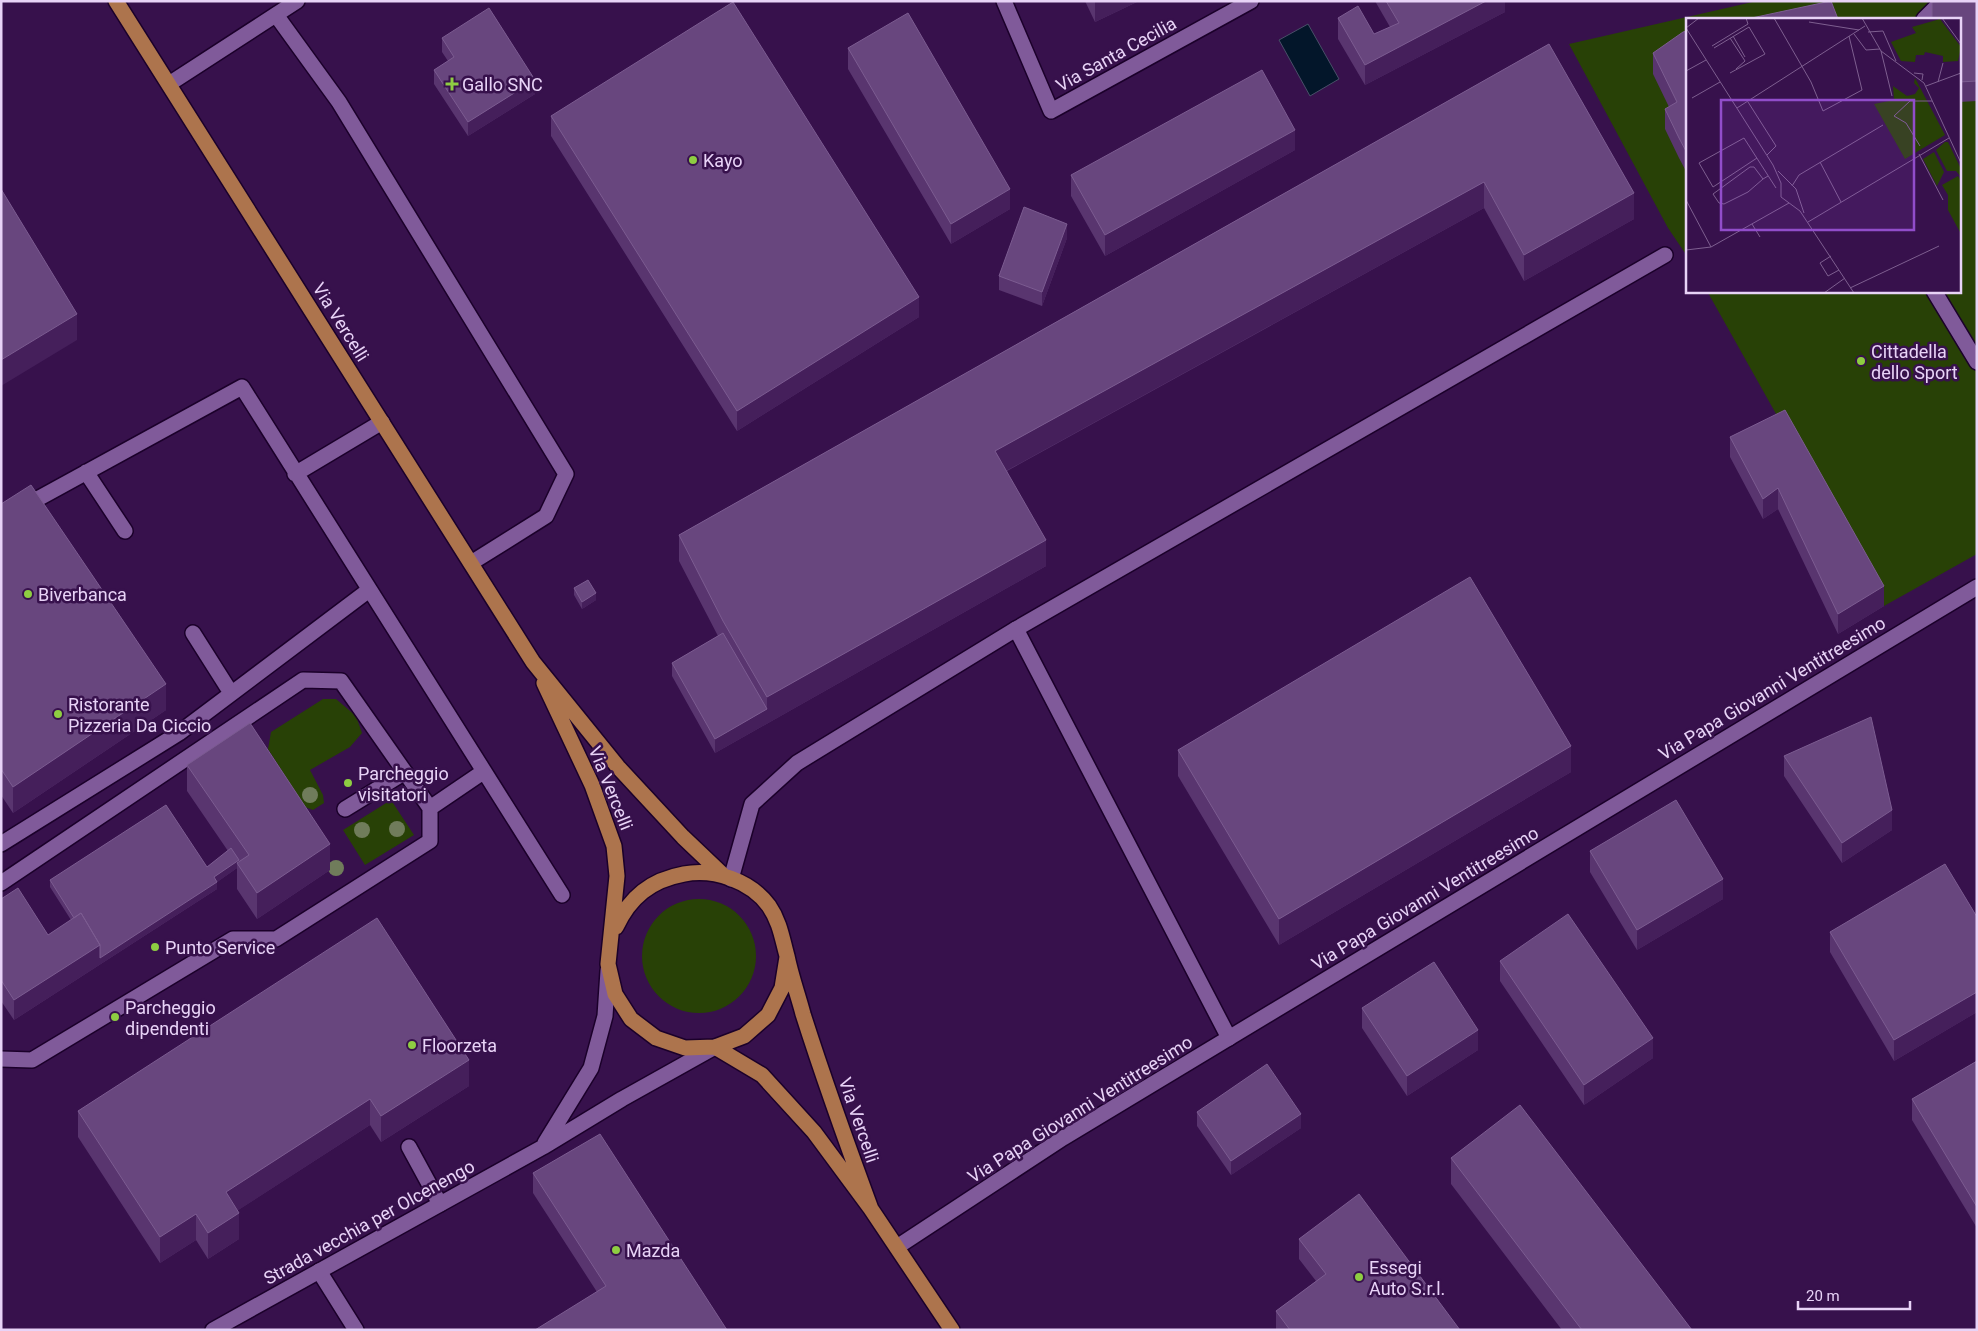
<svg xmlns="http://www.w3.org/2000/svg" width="1978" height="1331" font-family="Roboto,sans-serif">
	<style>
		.green { fill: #284106 }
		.water { fill: #03162a; stroke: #484f68 }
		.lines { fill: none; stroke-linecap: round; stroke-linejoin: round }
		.lane-casing { stroke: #1b002a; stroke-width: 18 }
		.street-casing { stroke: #1b002a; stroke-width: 18 }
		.primary-casing { stroke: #1b002a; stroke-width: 18 }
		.lane { stroke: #805a9a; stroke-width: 15 }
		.street { stroke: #805a9a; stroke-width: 15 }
		.primary { stroke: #ad744d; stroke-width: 15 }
		.tree { fill: #707c5b }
		.wall { fill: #59356f }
		.shaded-wall { fill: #451f5b }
		.building { fill: #68467e; stroke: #7c5c91 }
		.poi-dot { fill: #8ecd42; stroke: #37114c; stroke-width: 2 }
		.labels { text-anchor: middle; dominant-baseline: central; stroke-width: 5; stroke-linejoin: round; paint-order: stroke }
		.street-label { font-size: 18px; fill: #e8d3f7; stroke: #37114c }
		.poi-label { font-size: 18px; fill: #e8d3f7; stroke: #37114c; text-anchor: start }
		.inset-road { fill: none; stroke: #7e5f90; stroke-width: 1 }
		.view { fill: #914dca; fill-opacity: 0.15; stroke: #914dca; stroke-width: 2.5 }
		.inset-edge { fill: none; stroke: #e8d3f7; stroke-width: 2.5 }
	</style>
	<rect width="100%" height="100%" fill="#37114c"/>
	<path class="green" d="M1757,1H1977V554L1884,606L1707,291H1959V19H1687V256L1668,228L1569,44Z
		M323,699H336L356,716L362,733L350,747L310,770L323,795L324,803L313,810L305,807L268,749L271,732Z
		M391,800L414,835L365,865L343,830Z
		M642 956a57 57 0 1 1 114 0a57 57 0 1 1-114 0Z"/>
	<path class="water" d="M1308,24L1339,79L1310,96L1279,40Z"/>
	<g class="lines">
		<g class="lane-casing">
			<path id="lane" d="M276,15L339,102L566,474L546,516L471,563
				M1924,19L1936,7L1977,6
				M1934,291L1977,362
				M86,472L125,531
				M295,474L382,422
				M1,519L242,387L562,895
				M1016,629L1229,1038
				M193,633L231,693
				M345,809L405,772
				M1,844L179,733L369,590
				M1,883L303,680L341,681L430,808L483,772
				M1,1059L32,1060L233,939H276L430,841V808
				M409,1147L440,1204
				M319,1271L356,1330"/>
		</g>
		<g class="street-casing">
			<path id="street" d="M1004,1L1051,111L1251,1
				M169,84L297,1
				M731,879L752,804L797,763L1016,629L1665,255
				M545,1143L591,1068L605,1016L608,971
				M897,1247L1063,1138L1977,587
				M213,1330L543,1147L622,1099L715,1047"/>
		</g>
		<g class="primary-casing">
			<path id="primary" d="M116,1L533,662L618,767L683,837L724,876
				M544,683L592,785L614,846L617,876L608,964L615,994L631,1019L656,1038L685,1048L715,1047L744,1036L768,1015L782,988L787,957
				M616,927C630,897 651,880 684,874C714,868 751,881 769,906C780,922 782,938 787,956C791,976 798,995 803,1014C824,1080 847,1144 871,1209
				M715,1047L762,1075L814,1132L871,1209L952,1330"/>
		</g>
		<use href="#lane" class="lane"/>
		<use href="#street" class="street"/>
		<use href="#primary" class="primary"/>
	</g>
	<g class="tree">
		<circle cx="310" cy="795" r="8"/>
		<circle cx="397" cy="829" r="8"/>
		<circle cx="362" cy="830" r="8"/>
		<circle cx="336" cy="868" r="8"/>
	</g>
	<path class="wall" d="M1085,1H1139L1095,22Z
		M1375,1H1505V12L1365,85L1338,39V18L1374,34L1390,27Z
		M1977,1V101L1959,102V19Z
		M1687,31V173L1679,158L1665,129V109L1669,107L1653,74V53Z
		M442,38L535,94L468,136L434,84V70L448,61L442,52Z
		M1549,44L1634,219L1524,281L1484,208L1007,471L1046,566L715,753L672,676V663L718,636L679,561V535Z
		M848,48L1010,209L951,244L848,69Z
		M551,116L919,317L737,431L551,136Z
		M1295,150L1105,256L1071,196V175Z
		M1067,238L1042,306L999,290V276Z
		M1785,410L1884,606L1838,634L1778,509L1763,519L1730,457V437Z
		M1,504L166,710L13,813L1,795Z
		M574,588L596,600L582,609L574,595Z
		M1178,750L1571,772L1279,945L1178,776Z
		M1784,756L1892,830L1842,863L1784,776Z
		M187,765L330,870L257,919L237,889V868L217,882V889L14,1020L1,1001V899L48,935L71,920L50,887V880L207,867L228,851L187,791Z
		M1590,851L1723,899L1637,950L1590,872Z
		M1977,917V1012L1894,1061L1830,952V932Z
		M1500,961L1653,1058L1584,1105L1500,981Z
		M1362,1008L1478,1050L1407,1096L1362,1028Z
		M1977,1061V1228L1912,1120V1099Z
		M469,1086L381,1142L370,1125L238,1210L239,1239L208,1259L196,1240L160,1263L78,1137V1111Z
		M1197,1112L1301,1128L1231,1175L1197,1126Z
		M1451,1158L1692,1330H1562L1451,1184Z
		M533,1173L727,1330L597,1292L533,1193Z
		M1299,1239L1460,1330H1276V1311L1316,1281L1299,1259Z"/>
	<path class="shaded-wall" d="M1097,1H1139L1095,22V2Z
		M1486,1H1505V12L1365,85V65Z
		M535,80V94L468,136V122Z
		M1295,130V150L1105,256V235Z
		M1484,182V208L995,477V451Z
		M1010,189V209L951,244V224Z
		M1634,193V219L1524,281V255Z
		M1067,224V238L1042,306V292Z
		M919,297V317L737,431V411Z
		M77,314V340L1,386V360Z
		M1778,488V509L1763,519V499Z
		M1046,540V566L715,753V739L767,709V697Z
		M1884,586V606L1838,634V614Z
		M596,593V600L582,609V602Z
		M166,684V710L13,813V787Z
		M1571,746V772L1279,945V919Z
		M1892,810V830L1842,863V843Z
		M330,844V870L257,919V893Z
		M239,860V865L237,863V868L216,883L217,882V889L14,1020V1000L100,945L214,877Z
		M1723,879V899L1637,950V930Z
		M1977,992V1012L1894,1061V1040Z
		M1478,1030V1050L1407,1096V1076Z
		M1653,1038V1058L1584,1105V1085Z
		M469,1060V1086L381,1142V1116Z
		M370,1099V1125L226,1218V1192Z
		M1301,1114V1128L1231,1175V1161Z
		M239,1213V1239L208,1259V1233Z
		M196,1214V1240L160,1263V1237Z"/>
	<path class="building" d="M1386,1H1486L1365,65L1338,18L1358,6L1374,34L1399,23Z
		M1831,1L1838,19H1747Z
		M1954,1H1977V81L1959,82V19H1932V2Z
		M733,2L919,297L737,411L551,116Z
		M489,8L535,80L468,122L434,70L454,57L442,38Z
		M908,13L1010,189L951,224L848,48Z
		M1687,31V153L1679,138L1665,109L1677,102L1653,53L1683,32Z
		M1549,44L1634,193L1524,255L1484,182L995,451L1046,540L767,697L723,621L679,535Z
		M1262,70L1295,130L1105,235L1071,175Z
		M1,189L77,314L1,360Z
		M1024,207L1067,224L1042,292L999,276Z
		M1785,410L1884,586L1838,614L1778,488L1763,499L1730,437Z
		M31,485L166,684L13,787L1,769V504Z
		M1470,577L1571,746L1279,919L1178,750Z
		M588,580L596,593L582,602L574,588Z
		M723,633L767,709L715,739L672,663Z
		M1871,717L1892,810L1842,843L1784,756Z
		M250,723L330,844L257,893L237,863L249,855L187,765Z
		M1676,800L1723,879L1637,930L1590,851Z
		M166,805L207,867L231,848L239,860L214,877L217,882L100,958V945L81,913L74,918L50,880Z
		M1945,864L1977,917V992L1894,1040L1830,932Z
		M18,888L48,935L81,913L100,945L14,1000L1,980V899Z
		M1568,914L1653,1038L1584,1085L1500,961Z
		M377,918L469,1060L381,1116L370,1099L226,1192L239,1213L208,1233L196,1214L160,1237L78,1111Z
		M1434,962L1478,1030L1407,1076L1362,1008Z
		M1977,1061V1207L1912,1099Z
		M1267,1064L1301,1114L1231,1161L1197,1112Z
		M1520,1105L1692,1330H1582L1451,1158Z
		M600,1134L727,1330H535L606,1286L533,1173Z
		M1359,1194L1460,1330H1290L1276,1311L1326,1274L1299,1239Z"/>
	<g class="poi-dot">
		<path d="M449.5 76.5h5v5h5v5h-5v5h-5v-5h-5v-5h5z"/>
		<circle cx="693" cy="160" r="5"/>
		<circle cx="1861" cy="361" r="5"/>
		<circle cx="28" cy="594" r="5"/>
		<circle cx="58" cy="714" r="5"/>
		<circle cx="348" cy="783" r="5"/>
		<circle cx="155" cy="947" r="5"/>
		<circle cx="115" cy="1017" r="5"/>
		<circle cx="412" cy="1045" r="5"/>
		<circle cx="616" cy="1250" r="5"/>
		<circle cx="1359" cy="1277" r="5"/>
	</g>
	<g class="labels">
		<g class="street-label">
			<text transform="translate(1116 54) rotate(-29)">Via Santa Cecilia</text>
			<text transform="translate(341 322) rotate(58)">Via Vercelli</text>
			<text transform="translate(1772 688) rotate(-31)">Via Papa Giovanni Ventitreesimo</text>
			<text transform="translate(611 788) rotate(68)">Via Vercelli</text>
			<text transform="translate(1425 898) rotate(-31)">Via Papa Giovanni Ventitreesimo</text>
			<text transform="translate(1080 1109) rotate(-32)">Via Papa Giovanni Ventitreesimo</text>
			<text transform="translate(859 1120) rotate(71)">Via Vercelli</text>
			<text transform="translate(369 1222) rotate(-29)">Strada vecchia per Olcenengo</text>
		</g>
		<g class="poi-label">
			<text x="462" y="84">Gallo SNC</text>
			<text x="703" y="160">Kayo</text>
			<text x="1871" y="351">Cittadella<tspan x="1871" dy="21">dello Sport</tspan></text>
			<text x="38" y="594">Biverbanca</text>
			<text x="68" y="704">Ristorante<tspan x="68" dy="21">Pizzeria Da Ciccio</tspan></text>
			<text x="358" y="773">Parcheggio<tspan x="358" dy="21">visitatori</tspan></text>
			<text x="165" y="947">Punto Service</text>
			<text x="125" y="1007">Parcheggio<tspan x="125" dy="21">dipendenti</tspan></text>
			<text x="422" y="1045">Floorzeta</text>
			<text x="626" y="1250">Mazda</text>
			<text x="1369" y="1267">Essegi<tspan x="1369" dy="21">Auto S.r.l.</tspan></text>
		</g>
	</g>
	<g transform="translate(1686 18)">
		<rect width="275" height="275" fill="#37114c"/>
		<path d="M254,1L275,29L272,43L257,44V38L239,34L238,37H230L229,44L215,43L205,24L230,15L226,9ZM229,60L259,117L219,141L188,86L208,82L207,68L221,78L229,76L233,70L228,65ZM259,124H262L275,151V159L270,153H261L250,132ZM248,134L258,154L251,168L237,141ZM272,158L275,163V216L262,192V177L256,167Z" fill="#284106"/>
		<path class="inset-road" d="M88,0L125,64L137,93L176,72L163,18M176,0L195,33L238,65L275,145M256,0L275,26M123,4L173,12M0,10L13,0M0,10L87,147L95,165V179L114,193L168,275M182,14L197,13L210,43M168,16L180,32L194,31M47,18L59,39M44,20L59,43L50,51M26,28L62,6L60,0M28,30L63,9L79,36L44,55M195,33L206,78M0,53L20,42M228,55L237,56L236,62M252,64L257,45M240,68L275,55M6,80L34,64M62,84L90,128L81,137M51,90L179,8M234,128L220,105L208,98L224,83H246M233,136L257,182M71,140L27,169L13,145L58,120L90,170M134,144L155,184M92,153L110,171L118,195M77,161L62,174L38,186L33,185L27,176L64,149H68L77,161L82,158M106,168L113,157L197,107M0,182L25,229M122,204L263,120M66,206L74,219M0,232L25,229L103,185M145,238L134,245L142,258L153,252M164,270L253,228M138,275L159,260"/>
		<path class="view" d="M35,82H228V212H35Z"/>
		<rect width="275" height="275" class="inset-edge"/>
	</g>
	<rect width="1978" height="1331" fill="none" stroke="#e8d3f7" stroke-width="5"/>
	<path d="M1798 1301v8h112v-8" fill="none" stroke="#e8d3f7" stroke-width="2.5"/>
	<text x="1806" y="1301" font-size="15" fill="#e8d3f7" stroke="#37114c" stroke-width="4" paint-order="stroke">20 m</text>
</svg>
